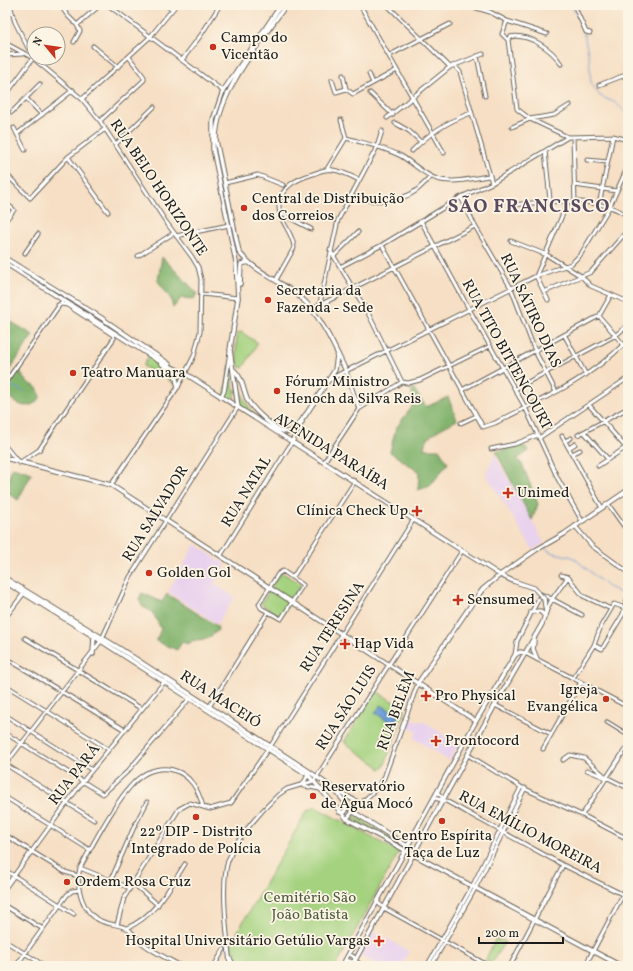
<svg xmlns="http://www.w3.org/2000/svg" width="633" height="971" font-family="Vollkorn,serif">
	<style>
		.built { fill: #e9d2ee }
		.green { fill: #a4d27f; stroke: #60774e }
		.forest { fill: #83b46e; stroke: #506845 }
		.water { fill: #6a9cd5; stroke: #435c78 }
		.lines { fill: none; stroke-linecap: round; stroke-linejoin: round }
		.stream { stroke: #6a9cd5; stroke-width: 1 }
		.minor-casing { stroke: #686057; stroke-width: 5 }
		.major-casing { stroke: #686057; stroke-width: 5.5 }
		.minor { stroke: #fff; stroke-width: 3 }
		.major { stroke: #fff; stroke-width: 3.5 }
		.major-bridge-casing { stroke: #686057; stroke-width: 5.5; stroke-linecap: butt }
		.major-bridge { stroke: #fff; stroke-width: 3.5 }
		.poi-dot { fill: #c8321e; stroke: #fcf5e5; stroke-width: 1.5 }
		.labels { text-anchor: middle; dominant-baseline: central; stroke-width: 3.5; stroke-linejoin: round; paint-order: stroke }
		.poi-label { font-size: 15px; fill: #1c1c1c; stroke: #fcf5e5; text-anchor: start }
		.street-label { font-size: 15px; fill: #1c1c1c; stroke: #fcf5e5 }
		.park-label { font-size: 15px; fill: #4c5c3f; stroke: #fcf5e5 }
		.district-label { font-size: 19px; font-weight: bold; letter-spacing: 1px; fill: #5a4b61; stroke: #fcf5e5 }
	</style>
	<rect width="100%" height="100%" fill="#fcf5e5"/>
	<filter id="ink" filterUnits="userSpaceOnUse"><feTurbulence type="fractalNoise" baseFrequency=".025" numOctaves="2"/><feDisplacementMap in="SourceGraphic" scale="8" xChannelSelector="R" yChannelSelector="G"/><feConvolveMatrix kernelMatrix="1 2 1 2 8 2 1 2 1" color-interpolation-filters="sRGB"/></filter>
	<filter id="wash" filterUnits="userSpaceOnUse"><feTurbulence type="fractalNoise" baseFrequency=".012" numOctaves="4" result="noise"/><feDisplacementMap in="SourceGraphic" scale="16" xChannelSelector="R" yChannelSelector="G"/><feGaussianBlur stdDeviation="0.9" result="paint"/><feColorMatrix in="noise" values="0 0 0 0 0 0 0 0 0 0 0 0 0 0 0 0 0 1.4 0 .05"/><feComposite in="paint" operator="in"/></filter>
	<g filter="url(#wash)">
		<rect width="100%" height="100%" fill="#f6dfc4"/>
		<path class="built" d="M495,454L544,543L533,550L486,474Z
			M195,544L226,565L214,584L235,597L217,624L168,592Z
			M410,718L420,722L423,721L458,745L449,761L414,738L417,732L407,726Z
			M373,931L409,951L401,966H379L360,955Z"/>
		<path class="green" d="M241,332L258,343L243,368L239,367L236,351L237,333Z
			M149,356L174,374L178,381L175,385L167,379L170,374L161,369L157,375L143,366Z
			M230,365L234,390H241L245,401L257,418L241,407L239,393L234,392V402L224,398Z
			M281,572L301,584L281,617L261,604Z
			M376,691L405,709L384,767L380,769L378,766L344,742Z
			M315,807L399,852L336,966H242L233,960L231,943L307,811Z
			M354,815L405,846V848L352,819Z
			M495,940H501L505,942L491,963H488L486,959Z"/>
		<path class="forest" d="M162,257L197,293L194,299L181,298L173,308L171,299L158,281Z
			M5,318L33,335L5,377Z
			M19,367C21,372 22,377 25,380C34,388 38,383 40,398C28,413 14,404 5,392Z
			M412,386L426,407L448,397L457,420C445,427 424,434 424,449H439L448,463L430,486L418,490L419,472L390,452L396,428L412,407Z
			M521,444L529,451L517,459L522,464L538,504L532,520L496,452Z
			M12,467L32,473L18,500L5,491Z
			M142,593L162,602L167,594L217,626L218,630C210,637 204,643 193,640L189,644L182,642L177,650L156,641L161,629L153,613L142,606L139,599Z"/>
		<path class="water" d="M381,705L399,715L393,724L375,713Z"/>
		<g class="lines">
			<path class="stream" d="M571,5L578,18
				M583,29L589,58L591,83L600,96L616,103L628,115
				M12,386L25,392
				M545,548C553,556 564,553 574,558L608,587L617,591L626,597
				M58,966L73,964L83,966"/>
		</g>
	</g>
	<g filter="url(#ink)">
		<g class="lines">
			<g class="minor-casing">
				<path id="minor" d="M10,5L15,22L33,58
					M60,5L68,16L77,25L100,5
					M108,5L223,91
					M165,5L173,9
					M360,5L444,153
					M387,5L450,67
					M467,5L490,12L507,21L547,34
					M574,5L586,32L590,33
					M507,21L502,34L508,40
					M508,40L517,109L530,119L568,137
					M508,40L510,37C528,33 552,49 561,64
					M74,42L80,31L77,25
					M5,43L33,58L82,99L100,121L166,222L192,257L198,267L201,279L200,332L194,356L178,387L111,485
					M93,46L118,67
					M5,55L23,54
					M390,55L450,24
					M477,56L485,96
					M182,60L201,35L220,5
					M455,66L460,72L492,183
					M369,74L373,83
					M343,75L346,89
					M332,80L336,92L346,89L353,94L397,70
					M599,85L628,74
					M370,93L393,115
					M5,96L33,58
					M26,98L42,115
					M82,99L150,37L176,5
					M12,112L40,84
					M387,118L450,67L483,54
					M341,120L346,138
					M100,121L144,80V77L129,57
					M395,123L409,131L421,142
					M512,127L530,119L554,115L570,105
					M14,128L25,150
					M17,134L73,90
					M573,137L575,203
					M346,138C364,143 384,147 401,156C413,163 424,175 437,179C453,184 473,178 489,176
					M115,145L154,107
					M412,151C428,134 449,121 471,113
					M545,151L550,200
					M68,157L108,212
					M587,160L608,162
					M327,169L346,138
					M5,173L30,198L68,157L105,129
					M225,183L258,175L283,185
					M574,185L617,191
					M350,196C370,202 399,204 417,190C422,186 426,181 431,177
					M461,197L475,226L511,288L535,351L556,392
					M5,202L14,210L5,221
					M513,205C543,201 606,196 628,217
					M599,205L613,136
					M280,213L311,229
					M421,221L469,309L525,407L558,479L582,521
					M176,236L229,225
					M511,241L547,255L581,276L591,286L628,302
					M382,245L483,427L495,423C540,400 588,380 624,344
					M330,250L368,313L402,382
					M25,253L38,234
					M138,256L174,233
					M334,256L358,232
					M340,267L382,245L461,197L492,183L568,137L613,136L628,140
					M276,280L294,248C294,233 278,221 279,205C281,186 297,179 313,174C319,172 326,168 333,170C342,171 351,176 359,180
					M544,292L591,272L628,230
					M202,294L238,298
					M548,300L536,276L568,202
					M320,303L338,220L377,147L382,131
					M312,309L475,226
					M599,316L628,350
					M565,336L586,375
					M5,383L63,300
					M515,389L616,335L628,325
					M462,390L599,316L611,295
					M589,405L628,450
					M359,409L346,371L536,276L571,264L581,254L610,206L628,166
					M461,423L476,416
					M584,432L608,459
					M578,435L628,408
					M562,436L602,508
					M539,438L628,378
					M565,441L571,438
					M5,446L19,463L39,450L114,338L113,335L67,305L62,304L58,305
					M569,448L575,444
					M491,449L515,444L538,435
					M572,454L580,450
					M324,462L359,409L402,382L408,383L420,380L490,346
					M598,466L628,446
					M608,504L628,532
					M575,526L592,546L628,572
					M221,555L292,442
					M283,571L303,585L281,619L261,608L259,604L278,574Z
					M561,575L568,577L583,596L611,609
					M293,577L355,481
					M568,577L552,599L582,615
					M5,606L11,610
					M5,618L24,593
					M25,638L142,709
					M594,645L602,649L623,614L628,595
					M525,653L628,707
					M515,655L517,641L541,594L552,599L546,612
					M11,661L125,730
					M573,678L594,645L601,626L614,604L625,608
					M5,685L108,749
					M495,705L551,734
					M209,707L268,612
					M5,715L92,770
					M607,722L628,735
					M5,733L103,794L128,771L190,698
					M270,747L414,519
					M543,749L581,682
					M468,755L521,787L586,817L628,839
					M563,760L570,755L584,758L606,777L628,788
					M5,764L94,820
					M5,765L101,641L130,577L238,407
					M587,770L604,777
					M303,784L308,775
					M304,786L320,789
					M437,792L444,799
					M5,797L90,850
					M434,798L446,801L563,865L628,897
					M582,815L628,745
					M347,819C358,803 374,795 384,778L418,683
					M5,835L65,872L78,876
					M80,868L130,888
					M5,870L74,914
					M111,880L134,827L147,802
					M133,883L158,905
					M5,888L83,781L165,681
					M377,902L384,908L489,966
					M5,906L43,929
					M117,925L124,898L179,809L190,803L210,809L231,803L268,749
					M127,928C155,916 169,889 185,864
					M5,941L45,966
					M349,954L354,957L355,961
					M230,958L234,966
					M346,960L352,962L355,961L364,966
					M16,966L67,895L72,891L79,890
					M181,966C168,959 153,952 141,942C136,938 133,933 128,929C120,924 109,925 101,921C82,913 75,886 80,868C93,844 119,794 139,778C148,770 162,767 173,770C191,775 198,790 203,806
					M214,966L224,949
					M230,966C228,940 220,885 228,861C235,840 261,811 278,795L287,789L314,781L462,551
					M427,966L473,885L521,787
					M431,966L476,887L525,788
					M510,966L563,865
					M585,966L628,885"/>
			</g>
			<g class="major-casing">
				<path id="major" d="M286,5C260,43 216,93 216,140L239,252C253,271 283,282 301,298C319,312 336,350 346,371L327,381
					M5,258L100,317L169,364
					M5,263L157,360L186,374L500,575L513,581
					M240,284L241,264L249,262
					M162,364L175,374L178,387
					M234,370C243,378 243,391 248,401C254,410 278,434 289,432C296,430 302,420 306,414
					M221,397L224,391L230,353
					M238,407L230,350L238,298L236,262L213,149V120L223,91L281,5
					M305,416L335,370L337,356
					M292,442L302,422
					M5,458L111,485L476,721
					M5,578L119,648L307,770L335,790L352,811L415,851
					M5,582L101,641L308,775L347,819L621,966
					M531,612L540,611L545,616
					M534,641L533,649L537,659
					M93,654L94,636
					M418,683L473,602L483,589L500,575L536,550L564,534L628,490
					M336,790L359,803
					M339,812H345L346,805
					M342,966L476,721L515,655L520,652L525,653
					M352,966L495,705L542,624L546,612L544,599"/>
			</g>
			<use href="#minor" class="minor"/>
			<use href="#major" class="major"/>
			<g class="major-bridge-casing">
				<path id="major-bridge" d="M513,581L534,588L544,599"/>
			</g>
			<use href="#major-bridge" class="major-bridge"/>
		</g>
	</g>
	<g class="poi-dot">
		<circle cx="213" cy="47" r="4"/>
		<circle cx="244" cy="208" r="4"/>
		<circle cx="268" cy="300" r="4"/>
		<circle cx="73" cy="373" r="4"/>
		<circle cx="277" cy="391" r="4"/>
		<path d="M506 487h4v4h4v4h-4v4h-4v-4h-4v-4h4z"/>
		<path d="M415 505h4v4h4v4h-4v4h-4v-4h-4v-4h4z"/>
		<circle cx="149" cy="573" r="4"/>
		<path d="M456 594h4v4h4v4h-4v4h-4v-4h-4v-4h4z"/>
		<path d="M343 638h4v4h4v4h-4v4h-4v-4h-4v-4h4z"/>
		<path d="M424 690h4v4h4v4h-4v4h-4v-4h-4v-4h4z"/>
		<circle cx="606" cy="699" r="4"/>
		<path d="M434 735h4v4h4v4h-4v4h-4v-4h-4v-4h4z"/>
		<circle cx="313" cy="796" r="4"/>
		<circle cx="196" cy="817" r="4"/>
		<circle cx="442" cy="821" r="4"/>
		<circle cx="67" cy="882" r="4"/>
		<path d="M377 935h4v4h4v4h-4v4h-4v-4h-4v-4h4z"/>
	</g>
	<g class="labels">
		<g class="poi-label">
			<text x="221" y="38">Campo do<tspan x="221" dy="17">Vicentão</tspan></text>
			<text x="252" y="199">Central de Distribuição<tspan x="252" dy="17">dos Correios</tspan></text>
			<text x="276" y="291">Secretaria da<tspan x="276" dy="17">Fazenda - Sede</tspan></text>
			<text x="81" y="373">Teatro Manuara</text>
			<text x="285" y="382">Fórum Ministro<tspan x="285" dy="17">Henoch da Silva Reis</tspan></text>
			<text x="517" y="493">Unimed</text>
			<text x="408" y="511" text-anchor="end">Clínica Check Up</text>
			<text x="157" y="573">Golden Gol</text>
			<text x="467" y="600">Sensumed</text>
			<text x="354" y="644">Hap Vida</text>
			<text x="598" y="690" text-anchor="end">Igreja<tspan x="598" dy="17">Evangélica</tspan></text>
			<text x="435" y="696">Pro Physical</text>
			<text x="445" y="741">Prontocord</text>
			<text x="321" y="787">Reservatório<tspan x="321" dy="17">de Água Mocó</tspan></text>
			<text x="196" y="832" text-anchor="middle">22º DIP - Distrito<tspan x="196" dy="17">Integrado de Polícia</tspan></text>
			<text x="442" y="836" text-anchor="middle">Centro Espírita<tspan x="442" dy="17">Taça de Luz</tspan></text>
			<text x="75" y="882">Ordem Rosa Cruz</text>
			<text x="370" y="941" text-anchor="end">Hospital Universitário Getúlio Vargas</text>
		</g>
		<g class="street-label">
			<text transform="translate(158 188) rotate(56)">RUA BELO HORIZONTE</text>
			<text transform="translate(530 311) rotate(65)">RUA SÁTIRO DIAS</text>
			<text transform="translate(506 355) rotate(61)">RUA TITO BITTENCOURT</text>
			<text transform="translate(331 452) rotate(32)">AVENIDA PARAÍBA</text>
			<text transform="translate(247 492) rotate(-58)">RUA NATAL</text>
			<text transform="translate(156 514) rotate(-58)">RUA SALVADOR</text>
			<text transform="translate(333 627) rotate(-57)">RUA TERESINA</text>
			<text transform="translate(220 700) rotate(33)">RUA MACEIÓ</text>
			<text transform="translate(347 708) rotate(-57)">RUA SÃO LUIS</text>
			<text transform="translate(397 711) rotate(-70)">RUA BELÉM</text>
			<text transform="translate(75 775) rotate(-52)">RUA PARÁ</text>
			<text transform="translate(530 833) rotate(28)">RUA EMÍLIO MOREIRA</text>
		</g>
		<g class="park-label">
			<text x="310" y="898">Cemitério São<tspan x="310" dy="17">João Batista</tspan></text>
		</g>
		<g class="district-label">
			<text x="529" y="207">SÃO FRANCISCO</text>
		</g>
	</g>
	<rect width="633" height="971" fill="none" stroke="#fcf5e5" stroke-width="20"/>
	<g transform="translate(46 46) rotate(299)"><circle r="19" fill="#fcf5e5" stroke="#a29e95"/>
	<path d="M0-3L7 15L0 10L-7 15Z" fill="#c8321e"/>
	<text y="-6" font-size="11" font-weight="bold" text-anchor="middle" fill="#1c1c1c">N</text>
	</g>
	<path d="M479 937v6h84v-6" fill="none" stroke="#1c1c1c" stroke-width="2"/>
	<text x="485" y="937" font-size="12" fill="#1c1c1c" stroke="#fcf5e5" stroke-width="3" paint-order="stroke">200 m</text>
</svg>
